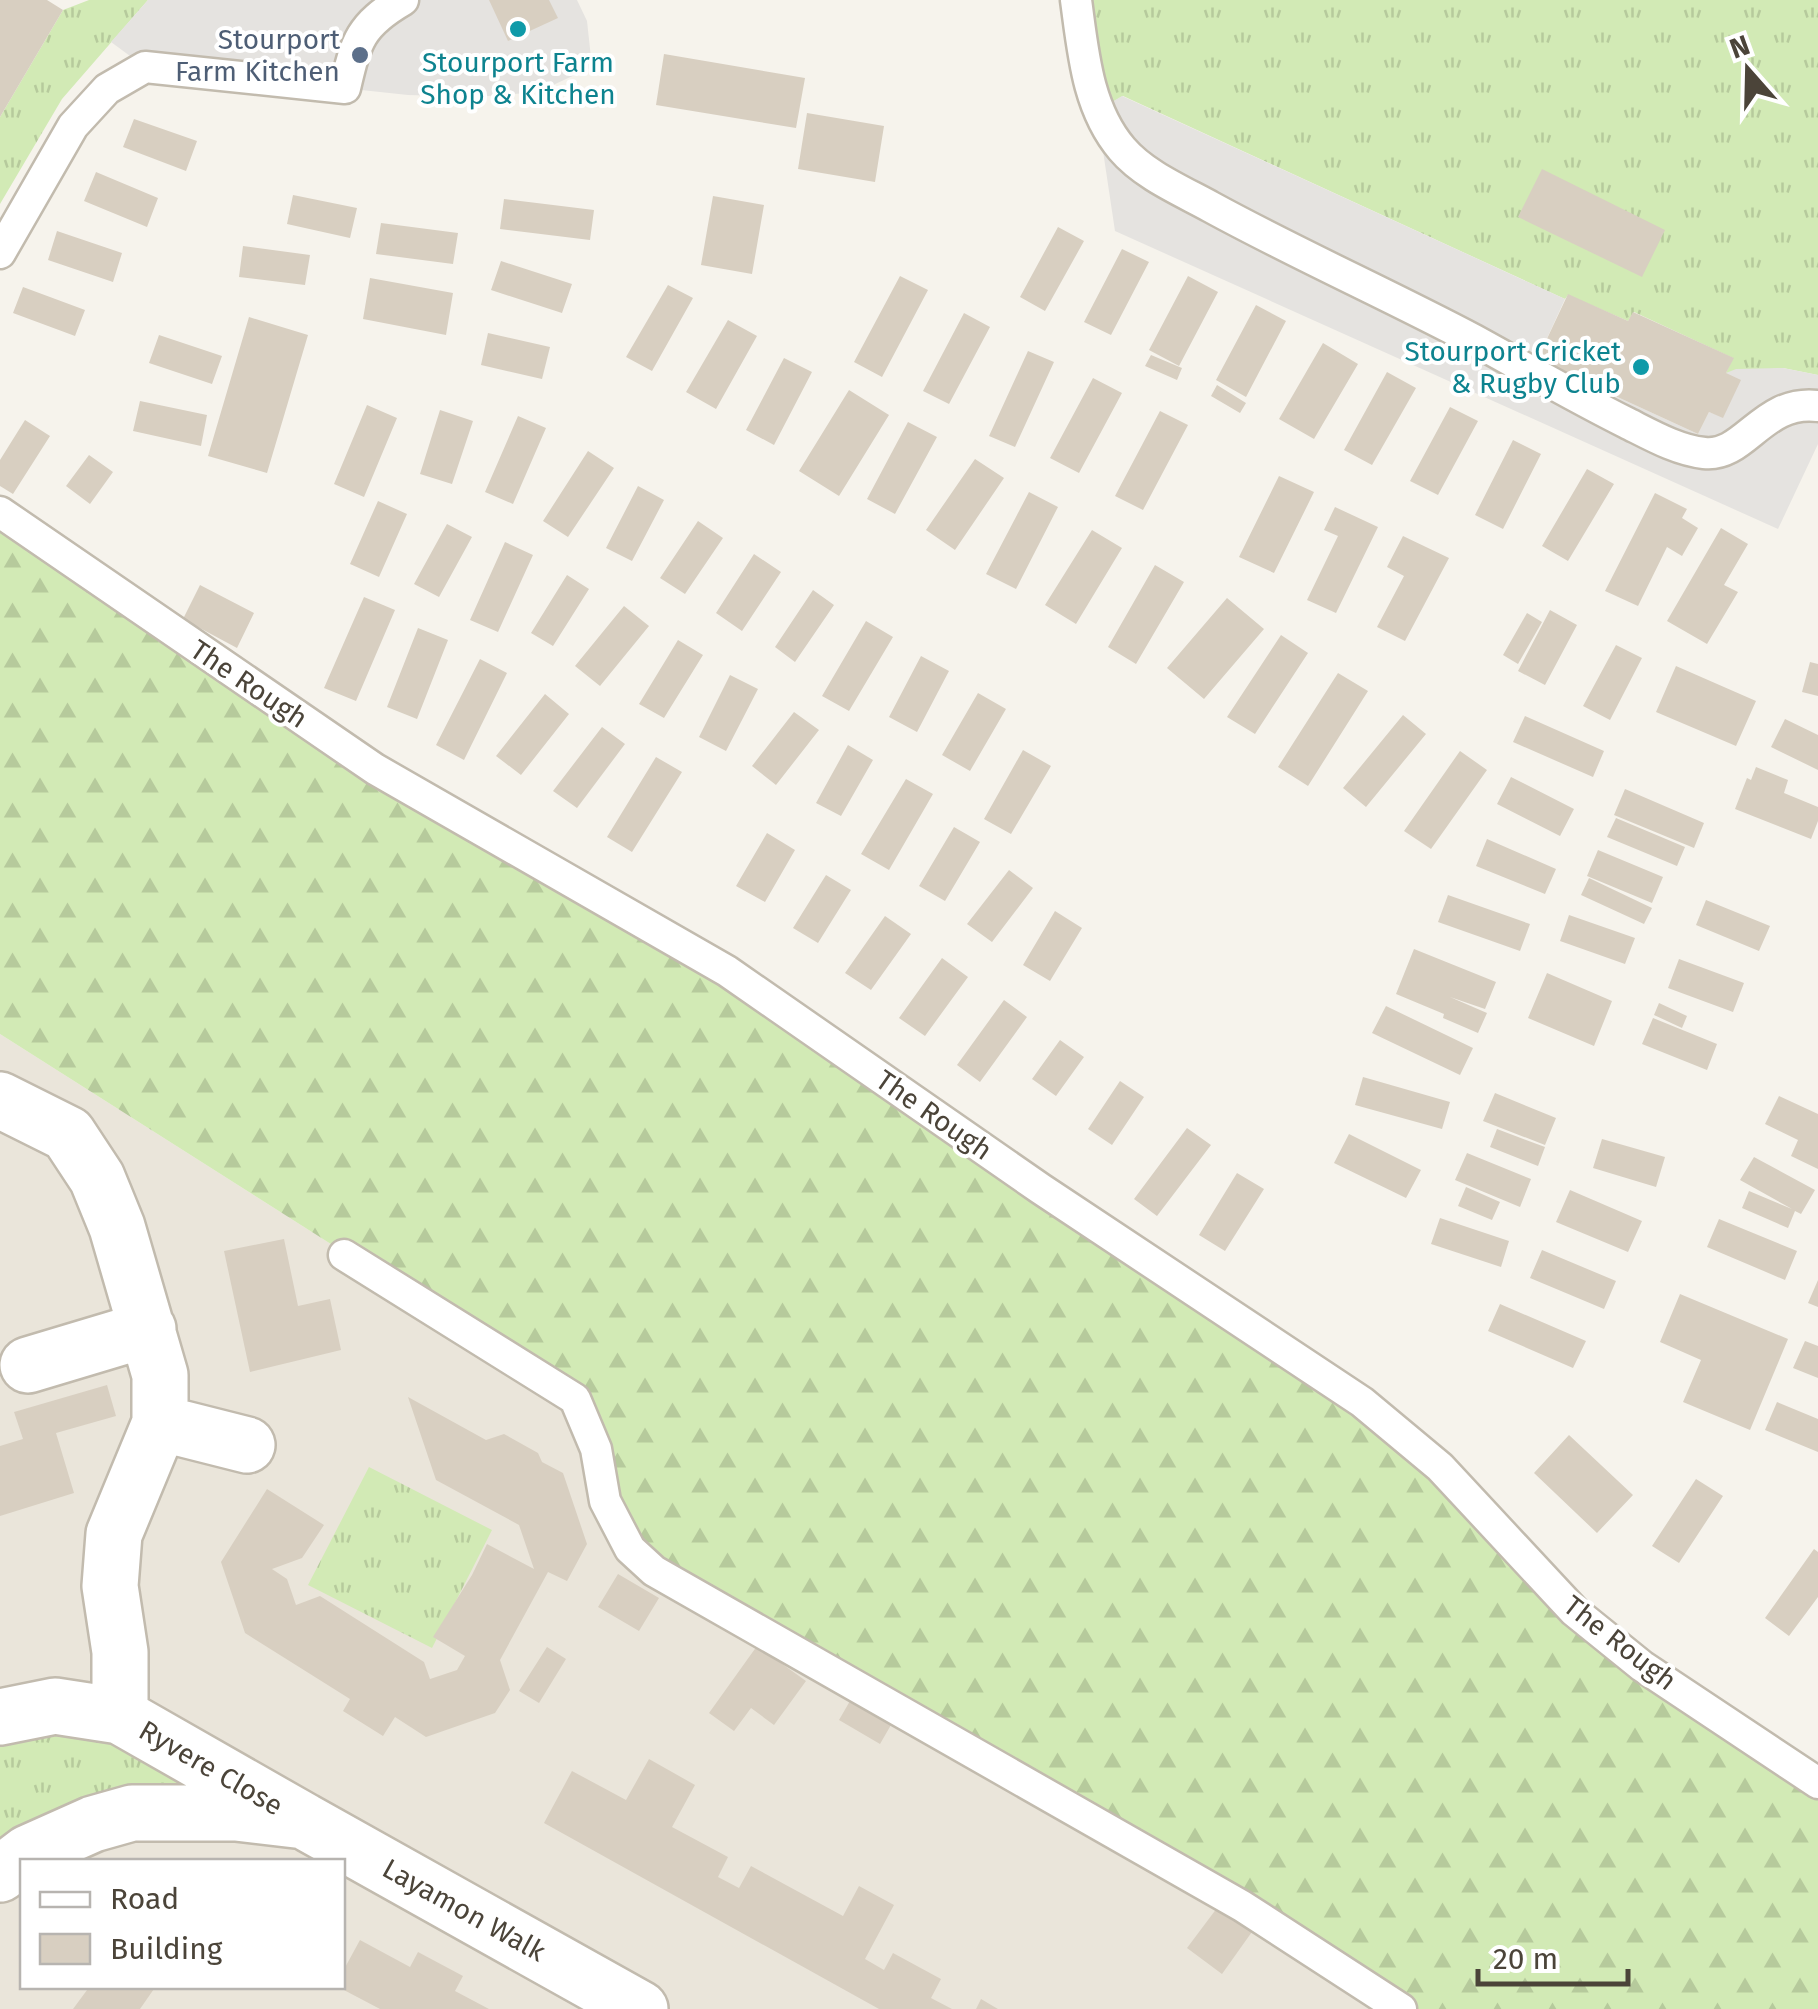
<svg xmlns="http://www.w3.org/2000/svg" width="1818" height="2009" font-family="'Fira Sans',sans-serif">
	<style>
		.residential { fill: #eae5da; fill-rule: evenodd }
		.grass { fill: url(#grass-tufts) }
		.forest { fill: url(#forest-firs) }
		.parking { fill: #e5e3e0 }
		.building { fill: #d8cfc1 }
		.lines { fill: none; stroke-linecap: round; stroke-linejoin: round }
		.lane-casing { stroke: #c2bbae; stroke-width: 35 }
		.street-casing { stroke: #c2bbae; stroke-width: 60 }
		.lane { stroke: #fff; stroke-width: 30 }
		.street { stroke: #fff; stroke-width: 55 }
		.culture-dot { fill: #0f9aa8; stroke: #fff; stroke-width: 4 }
		.service-dot { fill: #5c6f8a; stroke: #fff; stroke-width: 4 }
		.labels { text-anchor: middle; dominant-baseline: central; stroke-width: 8; stroke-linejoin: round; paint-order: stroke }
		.service-label { font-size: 28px; fill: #4e5e75; stroke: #fff; text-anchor: end }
		.culture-label { font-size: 28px; fill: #0d838f; stroke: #fff }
		.street-label { font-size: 28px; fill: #4b4439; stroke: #fff }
	</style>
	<defs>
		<pattern id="grass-tufts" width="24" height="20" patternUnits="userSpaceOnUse" patternTransform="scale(2.5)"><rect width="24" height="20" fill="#d2eab5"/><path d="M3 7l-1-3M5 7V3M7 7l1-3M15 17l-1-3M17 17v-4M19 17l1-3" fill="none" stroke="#b6ca9c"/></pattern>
		<pattern id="forest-firs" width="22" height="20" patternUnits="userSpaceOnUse" patternTransform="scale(2.5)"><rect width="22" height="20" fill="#d2eab5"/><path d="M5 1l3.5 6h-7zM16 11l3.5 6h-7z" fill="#b6ca9c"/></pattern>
	</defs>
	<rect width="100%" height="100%" fill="#f6f3ec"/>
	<path class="residential" d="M0,1034L575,1399L1401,2009H0ZM22,1862H342V1986H22Z"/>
	<path class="grass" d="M89,0H148L62,99L0,204V117L63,10Z
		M1084,0H1818V375L1783,368L1726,373L1733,358L1634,312L1628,321L1568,295L1565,299L1123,96L1097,111Z
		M369,1467L492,1530L432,1648L308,1585Z
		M55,1706L236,1813L0,1874V1717Z"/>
	<path class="forest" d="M0,512L86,573L727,971L1363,1402L1574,1611L1818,1783V2009H1401L630,1549L575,1399L0,1034Z"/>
	<path class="parking" d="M148,0H577L587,21L592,67L538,92L477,97L408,95L145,67L111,42Z
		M1122,96L1565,299L1537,360L1698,434L1709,412L1723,417L1726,373L1736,369L1783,368L1818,375V444L1778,529L1115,231L1097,111Z"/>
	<path class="building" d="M0,0H47L63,10L0,117Z
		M489,0H549L558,18L508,41Z
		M664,54L805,78L796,128L656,105Z
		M807,113L884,126L875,182L798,169Z
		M134,119L197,141L186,171L123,147Z
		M1542,169L1665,230L1642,277L1518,217Z
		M96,172L158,198L147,227L84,201Z
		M293,195L357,208L350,238L287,224Z
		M713,196L764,205L752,274L701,265Z
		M504,199L594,210L590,240L500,229Z
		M381,223L458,233L453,264L376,254Z
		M1058,227L1084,241L1045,311L1020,297Z
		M57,231L122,253L113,282L48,260Z
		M243,246L310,255L305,285L239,277Z
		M1122,249L1149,262L1111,335L1084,322Z
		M501,261L572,284L562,313L491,290Z
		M900,276L928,290L882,377L854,362Z
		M1188,276L1218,292L1179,366L1149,350Z
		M370,278L453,293L446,335L363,319Z
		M668,285L693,298L652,371L626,357Z
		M23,287L85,310L75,336L13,313Z
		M1568,294L1628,321L1633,312L1734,358L1726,373L1741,380L1723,418L1709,412L1698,434L1537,360Z
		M1256,305L1286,321L1246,397L1216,380Z
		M964,313L990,327L949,404L923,391Z
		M249,317L308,335L267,473L208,456Z
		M728,320L757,336L716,409L686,392Z
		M488,333L550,347L542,379L481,365Z
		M159,335L222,356L212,384L149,363Z
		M1323,343L1358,364L1314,439L1279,419Z
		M1028,351L1054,362L1015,447L989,436Z
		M1151,355L1182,368L1177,380L1145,366Z
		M784,358L812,372L774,445L746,430Z
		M1387,372L1416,388L1372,465L1344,450Z
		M1093,378L1122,393L1079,473L1050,458Z
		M1217,385L1246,403L1240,413L1211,396Z
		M849,390L889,415L839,496L799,471Z
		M140,401L207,415L201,446L133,431Z
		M367,405L397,418L364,497L334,484Z
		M1450,407L1478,421L1438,495L1410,481Z
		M440,410L473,421L452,484L420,474Z
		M1160,411L1188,425L1143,510L1115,496Z
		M518,416L546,428L513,504L485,492Z
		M25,420L50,436L13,494L0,486V460Z
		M908,422L937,437L895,514L867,499Z
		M1513,440L1541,454L1503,529L1475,515Z
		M588,451L614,468L568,537L543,521Z
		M89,455L113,472L90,504L66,486Z
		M975,459L1004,478L955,550L926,530Z
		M1587,469L1614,484L1568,561L1542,546Z
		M1279,476L1314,492L1274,573L1239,557Z
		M638,486L664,500L632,561L606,548Z
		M1029,492L1058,507L1016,589L986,574Z
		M1655,493L1687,509L1682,518L1698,528L1682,556L1667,547L1638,606L1605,591Z
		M378,501L407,514L379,577L350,564Z
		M1335,507L1378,527L1336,613L1307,600L1338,536L1324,530Z
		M698,521L723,538L685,594L660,578Z
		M447,524L472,537L439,597L414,584Z
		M1721,528L1748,544L1724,585L1738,592L1707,644L1667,621Z
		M1092,530L1122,548L1076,624L1045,605Z
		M1403,536L1449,558L1405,641L1377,627L1404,576L1387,567Z
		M505,542L533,555L498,632L470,620Z
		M754,554L781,572L742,631L716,613Z
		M1155,565L1184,582L1136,664L1108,647Z
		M567,575L589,589L553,646L531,633Z
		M200,585L254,613L237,648L183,619Z
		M813,590L834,605L795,662L775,647Z
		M364,597L395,610L356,701L324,688Z
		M1227,598L1264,629L1204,699L1167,668Z
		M624,606L649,626L600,686L575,666Z
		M1550,610L1577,625L1545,685L1518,671Z
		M1527,613L1542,622L1518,664L1503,655Z
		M866,621L893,637L849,711L822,696Z
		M418,628L448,640L417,719L387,707Z
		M1281,635L1308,653L1255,734L1227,717Z
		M678,640L703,655L664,718L639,704Z
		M1616,645L1642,658L1610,720L1583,706Z
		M921,656L949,671L917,732L889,717Z
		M480,659L507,673L464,760L436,745Z
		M1810,662L1818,664V696L1802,692Z
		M1676,666L1756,701L1736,746L1656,712Z
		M1338,673L1368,691L1308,786L1278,767Z
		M730,675L758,689L726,751L699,737Z
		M978,693L1006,709L970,771L942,755Z
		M545,694L569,714L521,775L496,756Z
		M794,712L819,730L776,785L752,766Z
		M1403,715L1426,734L1366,807L1343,788Z
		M1525,716L1604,751L1593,777L1513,742Z
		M1785,719L1818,735V770L1771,747Z
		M602,727L625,744L577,808L553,791Z
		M848,745L873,760L841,816L816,803Z
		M1023,750L1051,766L1011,834L984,819Z
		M1460,751L1487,770L1431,849L1404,831Z
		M656,757L682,772L632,852L607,837Z
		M1756,767L1788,780L1784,793L1818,807V821L1811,839L1735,809L1747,778L1751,780Z
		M1511,777L1574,809L1560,836L1497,804Z
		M906,779L933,794L889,870L861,854Z
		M1625,789L1704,823L1694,848L1614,815Z
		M1616,818L1685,847L1677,866L1607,837Z
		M954,827L980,842L945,901L919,886Z
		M767,833L795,850L765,902L736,886Z
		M1487,839L1556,869L1545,894L1476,866Z
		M1598,850L1663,877L1652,903L1587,876Z
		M1009,870L1033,888L992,942L967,924Z
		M826,875L851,890L818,943L793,928Z
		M1589,878L1652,908L1644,924L1581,895Z
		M1448,895L1530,924L1520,951L1438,922Z
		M1706,900L1770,926L1759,951L1696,925Z
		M1055,911L1082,928L1050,981L1023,965Z
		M1569,915L1635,938L1625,964L1560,941Z
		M885,916L911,934L871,990L845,973Z
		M1414,949L1496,982L1485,1009L1450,997L1487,1013L1478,1033L1443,1018L1444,1014L1396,994Z
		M942,958L968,977L925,1036L899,1018Z
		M1679,959L1744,983L1733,1012L1668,988Z
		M1547,973L1612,1001L1594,1046L1528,1018Z
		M1004,1000L1027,1017L980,1082L957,1065Z
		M1659,1003L1687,1016L1682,1028L1654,1015Z
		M1386,1006L1473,1048L1460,1075L1372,1033Z
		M1653,1018L1717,1044L1707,1070L1642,1044Z
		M1060,1040L1084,1057L1056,1096L1032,1079Z
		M1363,1077L1450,1102L1442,1129L1355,1105Z
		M1120,1081L1144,1097L1112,1145L1088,1129Z
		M1495,1093L1556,1118L1545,1145L1483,1121Z
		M1779,1096L1818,1114V1169L1791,1156L1798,1140L1765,1124Z
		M1187,1128L1211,1145L1157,1216L1134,1199Z
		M1497,1129L1545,1147L1538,1166L1490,1147Z
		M1349,1134L1421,1170L1406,1198L1334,1163Z
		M1602,1139L1665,1157L1656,1187L1593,1168Z
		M1467,1153L1531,1179L1520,1207L1455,1180Z
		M1754,1157L1815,1190L1801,1214L1795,1211L1788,1228L1742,1208L1749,1191L1792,1209L1740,1180Z
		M1237,1173L1264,1189L1225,1251L1199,1235Z
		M1466,1187L1500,1202L1492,1220L1458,1206Z
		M1570,1190L1642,1221L1628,1252L1556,1222Z
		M1440,1218L1509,1241L1501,1267L1431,1244Z
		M1719,1219L1797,1251L1785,1280L1707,1247Z
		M284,1239L298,1306L330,1299L341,1350L250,1372L224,1251Z
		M1542,1250L1616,1281L1604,1309L1530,1278Z
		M1818,1280V1307L1808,1303Z
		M1680,1294L1788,1339L1750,1430L1683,1402L1701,1360L1660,1342Z
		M1500,1304L1586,1341L1573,1368L1488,1331Z
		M1805,1341L1818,1346V1378L1793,1368Z
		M107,1385L116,1416L56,1433L74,1493L0,1516V1446L23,1439L14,1412Z
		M408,1397L486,1440L504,1434L538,1453L542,1462L563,1473L587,1544L567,1581L548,1572L500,1660L510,1690L495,1713L426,1737L395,1717L383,1736L343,1711L350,1699L245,1633L221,1562L267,1489L324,1525L302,1558L272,1569L287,1579L296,1605L320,1596L424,1662L430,1679L457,1670L465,1656L433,1637L472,1575L487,1544L534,1569L519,1525L436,1480Z
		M1777,1402L1818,1419V1452L1765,1430Z
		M1569,1435L1633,1495L1597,1533L1534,1473Z
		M1696,1479L1723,1496L1679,1563L1652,1546Z
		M1814,1549L1818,1552V1597L1789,1636L1765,1618Z
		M618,1574L659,1598L639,1631L598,1607Z
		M757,1646L806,1681L774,1725L751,1708L734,1731L709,1713Z
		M547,1647L566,1659L539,1703L519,1691Z
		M854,1694L895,1718L880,1744L839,1720Z
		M649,1759L695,1785L672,1827L728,1857L718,1877L739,1888L751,1866L843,1916L859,1886L894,1905L865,1959L884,1970L893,1953L941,1979L931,1998L952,2009H879L544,1823L572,1771L626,1800Z
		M1220,1904L1254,1929L1222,1974L1187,1948Z
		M360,1940L410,1967L418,1952L463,1976L455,1991L489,2009H380L342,1989V1973Z
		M90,1986H156L140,2009H73Z
		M981,1999L998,2009H976Z"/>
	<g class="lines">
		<g class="lane-casing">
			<path id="lane" d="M1076,0C1083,51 1087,108 1122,149C1144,175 1182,191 1211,207C1297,254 1387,294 1474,340C1525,368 1575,397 1627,423C1651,435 1677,450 1704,453C1745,458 1762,399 1818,406
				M0,253L73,126L107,89L145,67L345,88C356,41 360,25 403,0
				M0,512L375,769L727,971L1041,1189L1362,1402L1440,1467L1574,1611L1642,1666L1818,1783
				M344,1255L575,1399L596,1449L605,1501L630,1549L654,1571L1242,1906L1401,2009"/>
		</g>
		<g class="street-casing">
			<path id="street" d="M0,1100L68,1134L97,1178L117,1227L160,1375V1423L114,1534L110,1586L120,1652V1716L304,1821
				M28,1365L148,1329
				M160,1423L247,1445
				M0,1717L55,1706L120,1716
				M0,1874L28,1853L93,1824L132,1813H236L304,1821L640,2009"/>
		</g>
		<use href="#lane" class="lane"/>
		<use href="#street" class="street"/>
	</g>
	<g class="culture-dot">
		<circle cx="518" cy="29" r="10"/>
		<circle cx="1641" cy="367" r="10"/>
	</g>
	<circle class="service-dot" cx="360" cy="55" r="10"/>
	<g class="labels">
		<g class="service-label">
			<text x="340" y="39">Stourport<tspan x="340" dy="32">Farm Kitchen</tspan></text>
		</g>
		<g class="culture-label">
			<text x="518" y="62">Stourport Farm<tspan x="518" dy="32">Shop &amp; Kitchen</tspan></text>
			<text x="1621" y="351" text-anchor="end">Stourport Cricket<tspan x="1621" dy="32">&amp; Rugby Club</tspan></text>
		</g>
		<g class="street-label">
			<text transform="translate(249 684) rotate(34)">The Rough</text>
			<text transform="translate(934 1115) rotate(35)">The Rough</text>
			<text transform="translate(1620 1643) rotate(38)">The Rough</text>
			<text transform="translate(211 1768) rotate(30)">Ryvere Close</text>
			<text transform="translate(464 1910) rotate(29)">Layamon Walk</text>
		</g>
	</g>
	<rect x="20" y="1859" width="325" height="130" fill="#ffffff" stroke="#b7b4b0" stroke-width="2.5"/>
	<rect x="40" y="1892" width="50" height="15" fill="#ffffff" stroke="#b7b4b0" stroke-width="2.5"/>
	<text x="110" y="1909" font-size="30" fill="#4b4439">Road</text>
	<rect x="40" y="1934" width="50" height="30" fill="#d8cfc1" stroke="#b7b4b0" stroke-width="2.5"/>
	<text x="110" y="1959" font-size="30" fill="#4b4439">Building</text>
	<g transform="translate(1748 70) rotate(340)" stroke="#ffffff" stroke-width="8" paint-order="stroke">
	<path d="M0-8L18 38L0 25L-18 38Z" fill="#4b4439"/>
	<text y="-15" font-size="28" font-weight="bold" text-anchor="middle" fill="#4b4439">N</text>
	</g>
	<path d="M1478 1969v15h150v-15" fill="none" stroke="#4b4439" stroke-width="5"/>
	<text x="1493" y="1969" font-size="30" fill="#4b4439" stroke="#ffffff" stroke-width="8" paint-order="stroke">20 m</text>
</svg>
